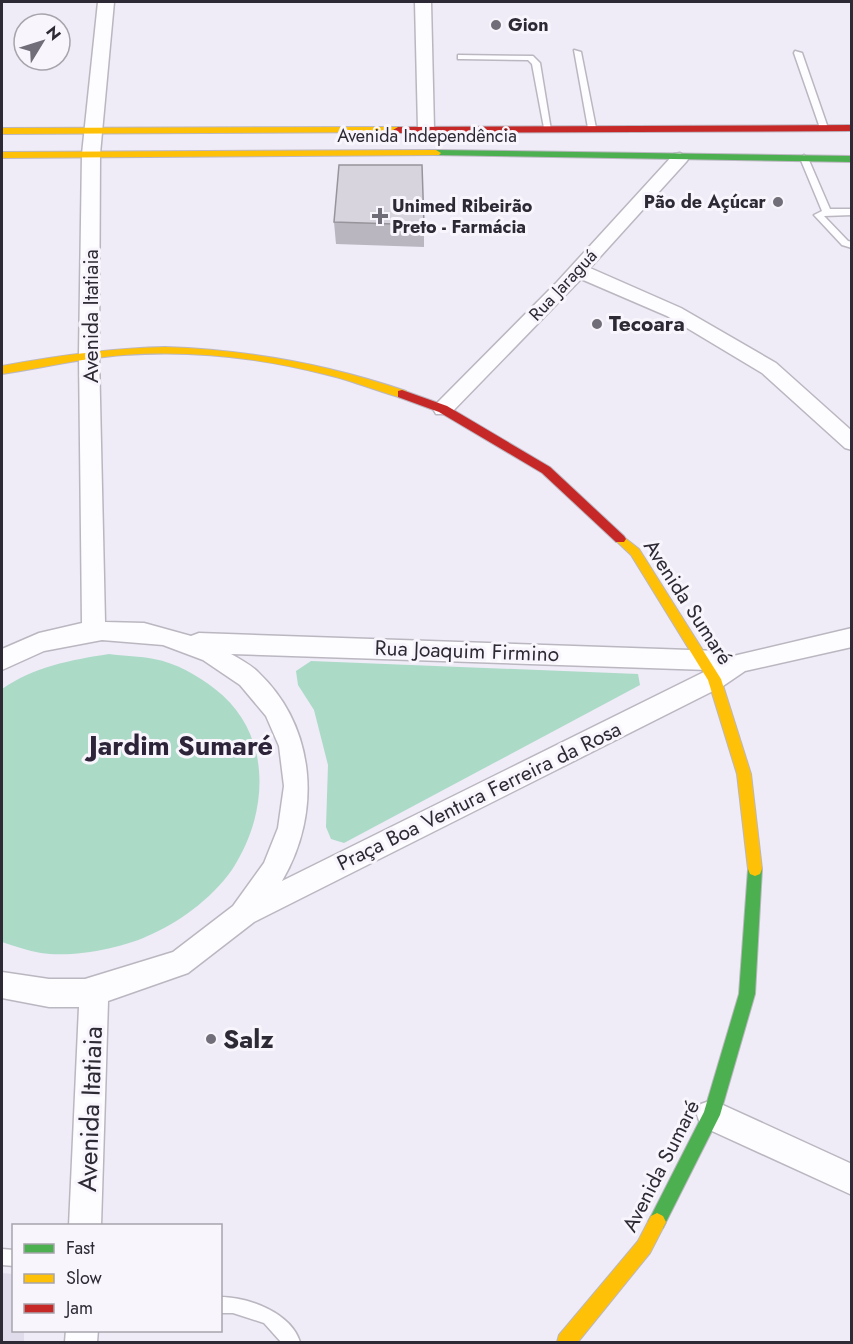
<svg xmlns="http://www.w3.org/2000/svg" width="853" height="1344" font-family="Jost,sans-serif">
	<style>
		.education { fill: #e1dcec }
		.green { fill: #abdac7 }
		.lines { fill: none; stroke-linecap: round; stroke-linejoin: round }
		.lane-casing { stroke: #bbb7c1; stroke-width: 3 }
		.street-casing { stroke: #bbb7c1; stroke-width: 3 }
		.fast-casing { stroke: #bbb7c1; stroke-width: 2 }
		.slow-casing { stroke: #bbb7c1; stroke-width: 2 }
		.jam-casing { stroke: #bbb7c1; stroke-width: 2 }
		.lane { fill: #fdfcfe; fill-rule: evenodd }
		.street { fill: #fdfcfe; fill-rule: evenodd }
		.fast { fill: #4caf50; fill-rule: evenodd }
		.slow { fill: #ffc107; fill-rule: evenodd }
		.jam { fill: #c62828; fill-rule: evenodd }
		.wall { fill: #bab6bf }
		.building { fill: #d8d4de; stroke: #97949b; stroke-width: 1.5 }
		.poi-dot { fill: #726e79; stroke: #f8f6fc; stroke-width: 2 }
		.labels { text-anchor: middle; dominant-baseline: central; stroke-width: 6; stroke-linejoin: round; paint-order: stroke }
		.far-poi-label { font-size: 18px; font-weight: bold; fill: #2e2a35; stroke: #f8f6fc; text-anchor: start }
		.far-street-label { font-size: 18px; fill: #2e2a35; stroke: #f8f6fc }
		.street-label { font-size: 21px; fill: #2e2a35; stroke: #f8f6fc }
		.poi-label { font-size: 21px; font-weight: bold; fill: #2e2a35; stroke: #f8f6fc; text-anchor: start }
		.near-poi-label { font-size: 26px; font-weight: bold; fill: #2e2a35; stroke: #f8f6fc; text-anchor: start }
		.near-street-label { font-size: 26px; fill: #2e2a35; stroke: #f8f6fc }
		.district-label { font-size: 27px; font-weight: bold; fill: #2d2439; stroke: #f8f6fc }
	</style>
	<rect width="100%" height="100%" fill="#efebf7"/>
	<path class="education" d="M2,1273L13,1274L14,1330L24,1331V1342H2Z"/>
	<path class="green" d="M109,654C124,656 140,656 154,659C176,663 197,675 215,689C271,732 270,808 235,865C217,894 183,920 152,934C124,948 73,958 41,953C28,951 15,946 2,942V689C34,667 70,660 109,654Z
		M311,661L638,674L640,685L344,843L331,839L326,827L328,765L314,710L298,685L296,671Z"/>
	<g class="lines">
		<g class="lane-casing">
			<path id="lane" d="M574,50L581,52L596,128L592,131L588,128Z
				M795,51L802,53L828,128L827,130L820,128L794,53Z
				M458,55L533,56L540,63L551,130L544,128L532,64L528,60L461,59H458Z
				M804,155L808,158L830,209H852V215L824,216L848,241L852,242V248L842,245L814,215L822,211L800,158Z
				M2,1249L14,1250V1266L2,1265Z
				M220,1297C249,1297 291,1313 300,1342H281L264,1323L233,1313H220Z"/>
		</g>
		<g class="street-casing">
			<path id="street" d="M98,2H114L100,154L99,355L105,622L144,623L191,636L199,633L719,651L729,657L852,628V647L745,671L723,686L254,922L188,973L108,1001L101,1226H69L79,1007H49L2,998V972L49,979H85L173,952L233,906L264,863L278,828L284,786L279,746L266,716L240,685L203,660L163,645L102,640L44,651L2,670V649L39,633L82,623L79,355L82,154ZM231,654L708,670L282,881C322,813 316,727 258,672C251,665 240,659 231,654Z
				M415,2H431L434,129L426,134L418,129Z
				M680,153L689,158L686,162L590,268L681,308L776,363L852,431V450L845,448L762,373L667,316L581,279L450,414H436L433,409L436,404L557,282L674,154Z
				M712,1100L852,1164V1195L701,1126L697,1115L701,1104Z
				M66,1330H98L97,1342H65Z"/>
		</g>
		<g class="fast-casing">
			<path id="fast" d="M436,150L852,156V162L433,155L431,153Z
				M755,862L760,864L762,869L755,994L720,1115L663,1228L657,1231L651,1228L648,1222L704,1112L739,994L748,869L750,864Z"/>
		</g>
		<g class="slow-casing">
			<path id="slow" d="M398,127L401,128V132L2,134V128Z
				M436,150L441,153L439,155L2,158V152Z
				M165,347C249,350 327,364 406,391L408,394L402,398C377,391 353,381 328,375C262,358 191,350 124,355C82,358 42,368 2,374V366C56,356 110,348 165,347Z
				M620,534L639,549L721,679L751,774L762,869L760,874L755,876L750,874L748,869L737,774L708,680L631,555L614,539Z
				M657,1213L663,1216L666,1222L650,1253L578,1342H557L559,1335L638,1241L651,1216Z"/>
		</g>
		<g class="jam-casing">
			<path id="jam" d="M852,125V131L398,133L393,130L398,127Z
				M402,390L447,406L550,467L624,536L626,539L624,542H616L542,473L439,412L398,397V391Z"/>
		</g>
		<use href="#lane" class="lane"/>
		<use href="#street" class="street"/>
		<use href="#fast" class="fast"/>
		<use href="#slow" class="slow"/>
		<use href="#jam" class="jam"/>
	</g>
	<path class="wall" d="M334,222L424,225V247L336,244Z"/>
	<path class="building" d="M339,165H422L424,225L334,222Z"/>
	<g class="poi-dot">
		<circle cx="496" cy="25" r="6"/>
		<circle cx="778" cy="202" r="6"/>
		<path d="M377 207h6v6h6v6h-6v6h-6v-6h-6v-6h6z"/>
		<circle cx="597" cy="324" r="6"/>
		<circle cx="211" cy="1039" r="6"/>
	</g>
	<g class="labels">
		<g class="far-poi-label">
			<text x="508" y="25">Gion</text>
			<text x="766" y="202" text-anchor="end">Pão de Açúcar</text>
			<text x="392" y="206">Unimed Ribeirão<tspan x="392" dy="21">Preto - Farmácia</tspan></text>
		</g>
		<g class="far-street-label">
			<text x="427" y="136">Avenida Independência</text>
			<text transform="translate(563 285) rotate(-47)">Rua Jaraguá</text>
		</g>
		<g class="street-label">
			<text transform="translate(91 316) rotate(-90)">Avenida Itatiaia</text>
			<text transform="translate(688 602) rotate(57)">Avenida Sumaré</text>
			<text transform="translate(467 651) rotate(2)">Rua Joaquim Firmino</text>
			<text transform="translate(479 796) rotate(-26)">Praça Boa Ventura Ferreira da Rosa</text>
			<text transform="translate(661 1166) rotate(-63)">Avenida Sumaré</text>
		</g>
		<g class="poi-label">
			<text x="609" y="324">Tecoara</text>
		</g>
		<g class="near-poi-label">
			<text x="223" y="1039">Salz</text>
		</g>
		<g class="near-street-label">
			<text transform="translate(90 1109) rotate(-88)">Avenida Itatiaia</text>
		</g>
		<g class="district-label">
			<text x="181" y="745">Jardim Sumaré</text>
		</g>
	</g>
	<rect width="853" height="1344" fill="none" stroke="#2e2a35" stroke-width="6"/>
	<rect x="12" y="1224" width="210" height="108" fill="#f8f6fc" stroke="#a7a4ac" stroke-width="1.5"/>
	<rect x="24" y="1244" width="30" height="9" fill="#4caf50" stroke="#a7a4ac" stroke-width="1.5"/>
	<text x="66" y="1254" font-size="18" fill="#2e2a35">Fast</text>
	<rect x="24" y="1274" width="30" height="9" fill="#ffc107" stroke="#a7a4ac" stroke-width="1.5"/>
	<text x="66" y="1284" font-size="18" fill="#2e2a35">Slow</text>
	<rect x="24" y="1304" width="30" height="9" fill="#c62828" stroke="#a7a4ac" stroke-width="1.5"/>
	<text x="66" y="1314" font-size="18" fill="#2e2a35">Jam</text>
	<g transform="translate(42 42) rotate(52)"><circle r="28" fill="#f8f6fc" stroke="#a7a4ac" stroke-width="1.5"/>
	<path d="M0-4.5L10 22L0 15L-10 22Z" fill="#726e79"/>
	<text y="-9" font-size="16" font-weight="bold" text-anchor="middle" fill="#2e2a35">N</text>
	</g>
</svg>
